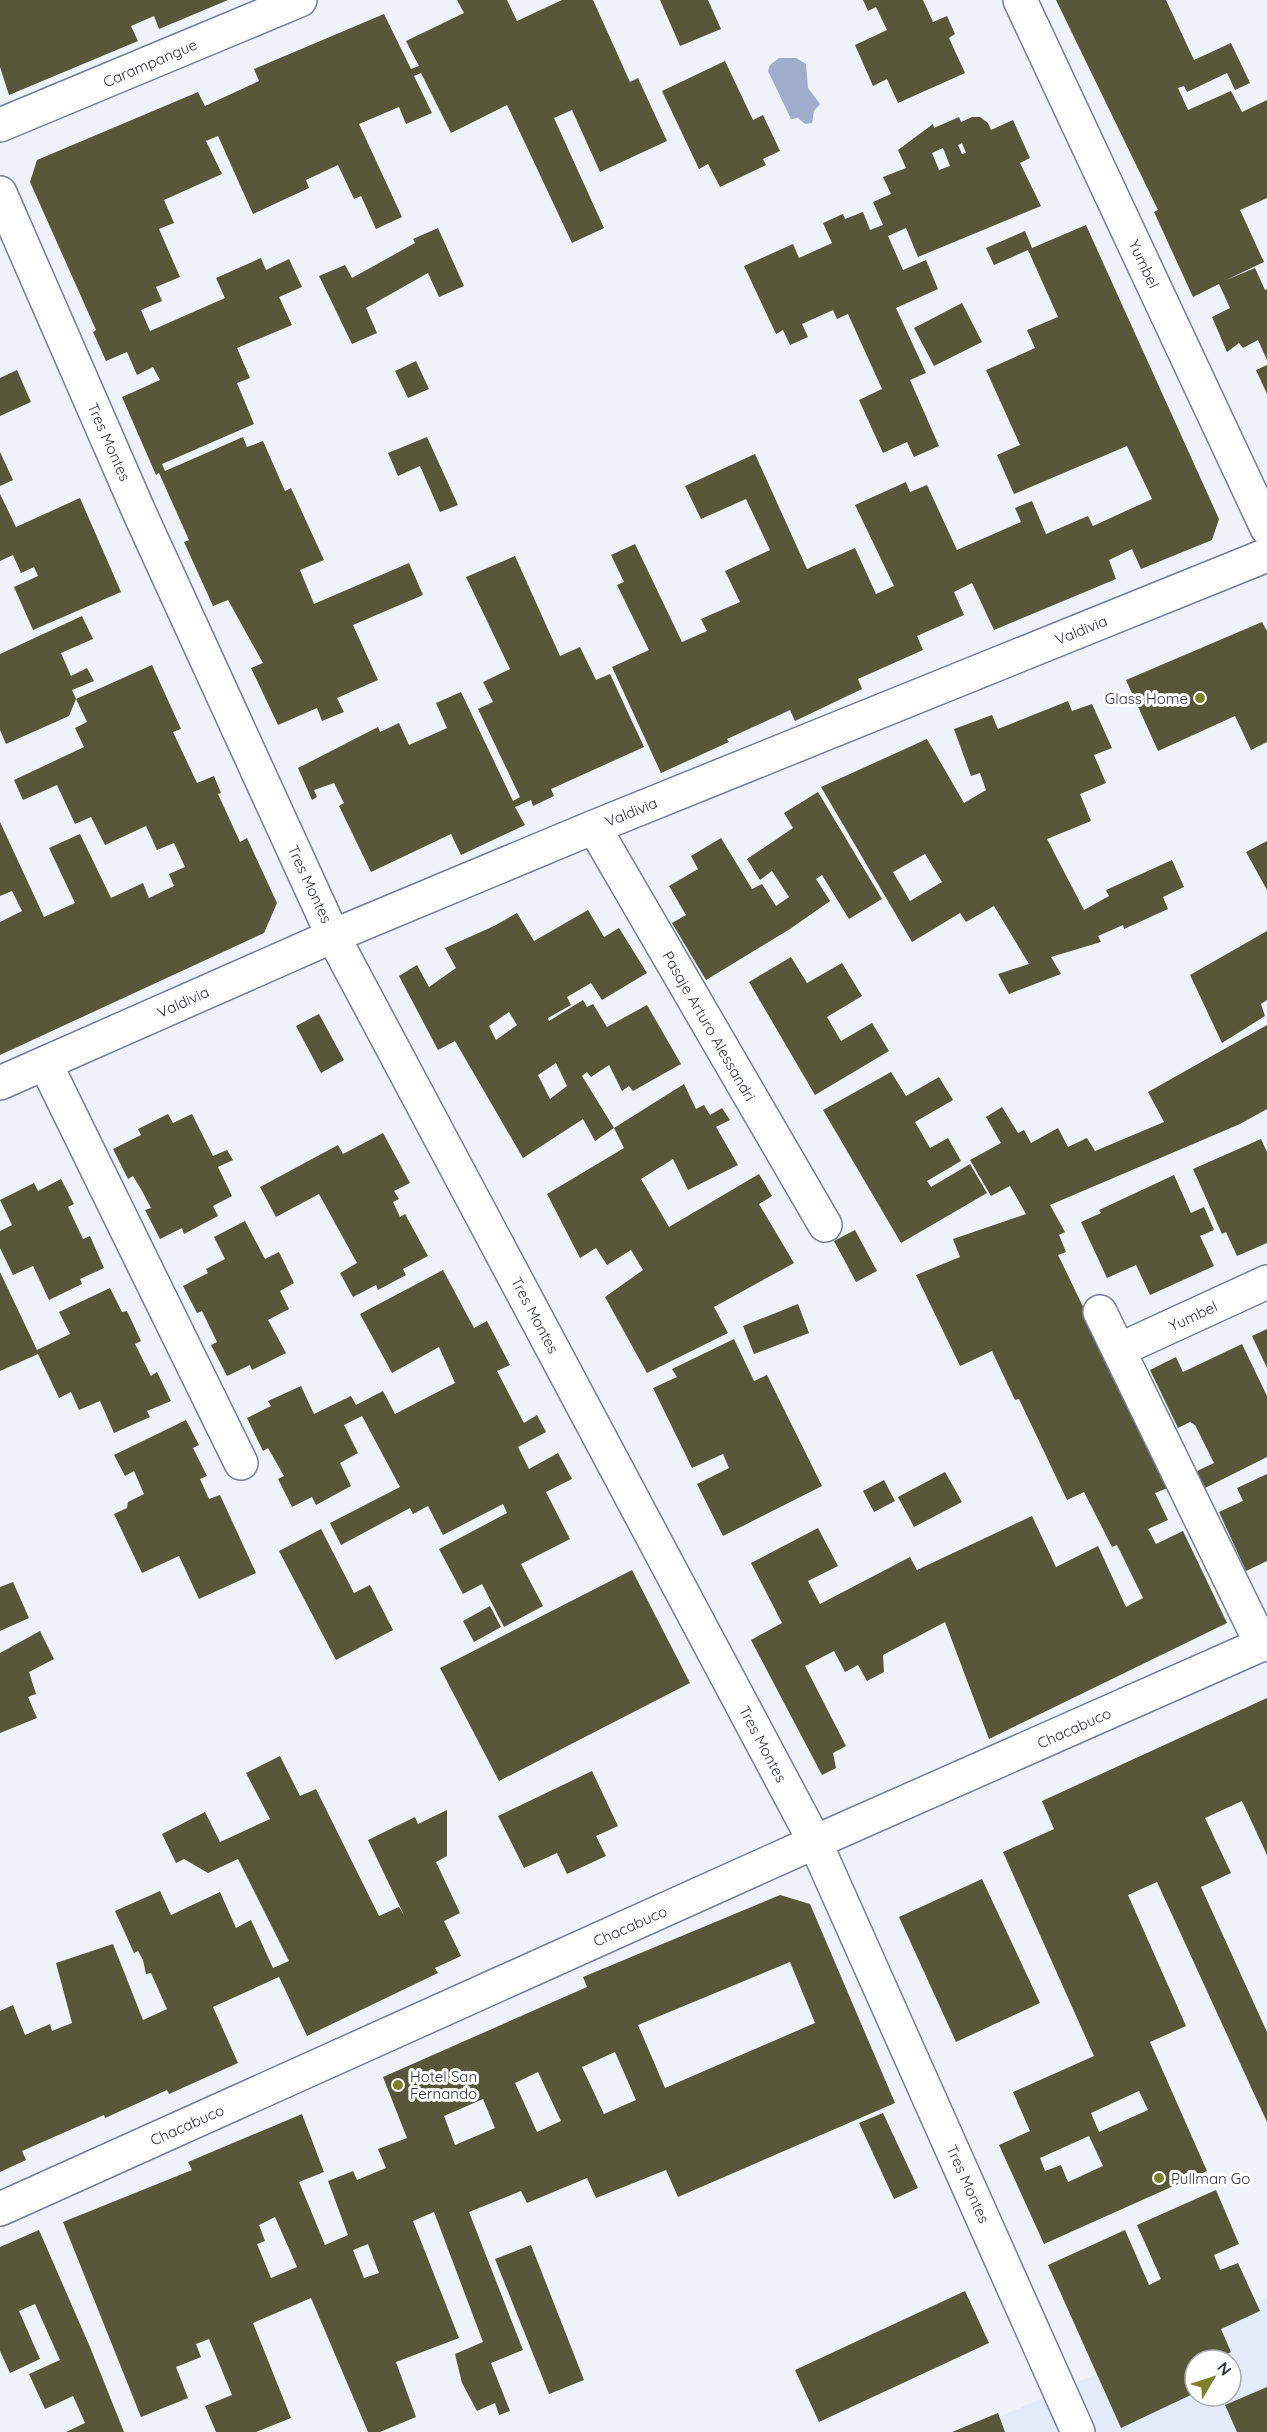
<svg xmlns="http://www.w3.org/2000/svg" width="1267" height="2432" font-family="Quicksand,sans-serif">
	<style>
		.built { fill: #e3eafa; fill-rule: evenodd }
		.water { fill: #a0accc }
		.building { fill: #565839; fill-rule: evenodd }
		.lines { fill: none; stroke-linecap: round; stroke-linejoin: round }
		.minor-casing { stroke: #727d9b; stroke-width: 36 }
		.tertiary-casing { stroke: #727d9b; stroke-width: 36 }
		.minor { stroke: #fff; stroke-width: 33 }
		.tertiary { stroke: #fff; stroke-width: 33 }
		.poi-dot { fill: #7d812b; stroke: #fff; stroke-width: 2 }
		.labels { text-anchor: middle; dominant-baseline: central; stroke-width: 6; stroke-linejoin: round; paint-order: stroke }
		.street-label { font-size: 15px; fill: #2c313e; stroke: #fff }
		.poi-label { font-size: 15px; fill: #2c313e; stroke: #fff; text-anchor: start }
	</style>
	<rect width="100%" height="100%" fill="#eff2f9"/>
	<path class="built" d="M1267,2298V2432H966ZM1195,2360H1231V2396H1195Z"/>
	<path class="water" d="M779,58H796L806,64L808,88L820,104L814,111L812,123L805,124L798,118L791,119L768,71L770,65Z"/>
	<path class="building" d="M0,0H228L159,29L154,16L131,26L138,41L9,95L0,67Z
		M457,0H507L517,21L562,0H593L630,82L638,78L667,141L600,172L572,110L554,118L604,228L572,243L507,105L451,133L421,73L414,76L432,113L406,124L399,107L359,124L402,217L376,229L361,196L354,199L338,165L306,180L309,188L253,214L218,136L206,141L222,174L164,200L174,223L159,229L180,277L156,287L162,301L141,310L150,331L225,298L216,278L261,258L266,270L289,259L302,287L279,297L292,325L237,348L250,378L237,383L254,424L162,464L165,471L243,437L247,447L263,441L285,491L291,488L324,560L300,570L314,604L409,563L423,595L353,625L378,680L337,698L344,712L322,721L317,708L278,725L251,668L263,663L228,600L213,606L184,542L189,540L159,473L156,475L122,397L160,380L153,367L137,375L127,352L106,361L93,332L96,330L30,182L37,160L198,92L205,106L259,81L254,69L384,14L411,69L419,66L406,41L464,13Z
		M660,0H708L721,29L680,46Z
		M863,0H923L933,22L947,16L955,34L949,38L965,73L898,103L887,79L873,86L855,45L887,30L876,7L868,11Z
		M1056,0H1166L1194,60L1231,43L1250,83L1235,90L1227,73L1187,92L1184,86L1178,88L1188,110L1231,91L1242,112L1267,100V198L1240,210L1264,262L1226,280L1255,268L1265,290L1267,289V360L1258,340L1243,348L1239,343L1227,352L1212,317L1230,308L1219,284L1193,297L1154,212L1158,210Z
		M725,61L753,120L763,115L780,151L763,159L766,165L720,187L708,164L699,169L662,91Z
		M959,117L961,122L972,117H980L988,123L991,130L1013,120L1030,158L1020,163L1041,206L918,257L906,228L888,236L903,270L926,260L938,289L896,308L926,373L910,380L939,446L914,457L907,442L883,453L859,400L882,389L848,314L837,319L833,310L802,324L808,337L790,345L783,330L776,334L744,266L793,244L799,258L832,243L823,223L843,214L845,219L863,212L870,230L883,225L873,202L891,194L883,177L906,168L898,150L933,124L934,128ZM962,143L966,153L962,154L958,145ZM943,148L950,166L939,170L932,153Z
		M1086,225L1219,519L1212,540L1141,569L1132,549L1109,560L1116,579L994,630L972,583L954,592L964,615L917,636L923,650L858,679L862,689L795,721L790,710L727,739L729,742L661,773L612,667L649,650L617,585L624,582L611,555L635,544L682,642L707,631L701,619L740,602L725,571L770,550L746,499L701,519L685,486L755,454L807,569L855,548L876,594L894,586L855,505L906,482L910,492L927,485L957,550L1021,522L1015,508L1032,501L1046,534L1088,516L1093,526L1152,499L1127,446L1014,494L997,455L1020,445L986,370L1035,348L1027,330L1058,317L1028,250L994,265L986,248L1025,231L1032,248Z
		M438,228L464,286L439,297L428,273L366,308L377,333L352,344L319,276L345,265L352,278L415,243L413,239Z
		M962,303L982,342L934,366L914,328Z
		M416,361L429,389L408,398L395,371Z
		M1267,365V394L1256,370Z
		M17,370L31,402L0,416V378Z
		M427,437L458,505L440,512L420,466L398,476L388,453Z
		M0,452L13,480L0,486Z
		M0,494L16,527L80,498L121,592L33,630L14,587L38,576L34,567L21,573L13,555L0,561Z
		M515,556L560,656L580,647L596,680L610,674L644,747L551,789L554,796L533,806L531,800L515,807L525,825L461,855L451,834L371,872L339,806L344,803L334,783L314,790L317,797L312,800L298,768L378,727L380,732L399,723L409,745L447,728L436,703L461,692L513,801L520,797L478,709L493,702L483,682L510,669L466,577Z
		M82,616L93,639L61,653L71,676L87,668L94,681L72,690L76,699L69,716L6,744L0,730V654Z
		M1262,622L1267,631V742L1251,750L1235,716L1158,751L1126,680Z
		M152,665L181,729L173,732L197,783L214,776L221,793L218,794L240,842L247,838L277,903L264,933L0,1055V922L22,911L12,891L0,896V822L44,917L75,903L49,848L80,834L111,898L143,883L149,898L174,886L169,874L185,867L174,843L157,850L146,826L105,845L91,817L75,824L57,785L23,800L14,780L84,747L75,728L87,722L76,699Z
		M1068,701L1072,711L1092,704L1112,748L1094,755L1106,783L1080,794L1091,821L1047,839L1084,910L1109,896L1106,890L1172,860L1184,887L1163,897L1168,909L1124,929L1123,925L1098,936L1101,942L1051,957L1061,974L1009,994L998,974L1029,964L994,906L966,922L960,913L912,942L821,787L927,739L964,803L986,790L980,773L971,776L954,729L992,715L998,729ZM925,854L942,882L910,901L893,872Z
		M818,792L882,899L849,919L822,875L816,879L830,901L790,929L706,980L672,923L686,915L669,886L698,869L691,856L721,838L752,889L762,884L776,906L789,897L772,871L760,880L747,859L793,828L784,813Z
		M1267,841V890L1246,852Z
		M588,910L604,937L619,928L647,973L602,1000L591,983L567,997L571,1005L548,1018L549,1021L583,1000L587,1007L593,1004L607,1027L647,1005L681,1064L633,1091L629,1086L622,1091L609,1065L591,1077L587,1072L582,1076L614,1128L595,1141L583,1119L523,1158L455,1041L438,1050L399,976L417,965L429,987L456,968L445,948L494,926L517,913L534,941ZM509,1012L517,1025L496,1040L489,1026ZM556,1063L567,1086L550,1099L538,1075Z
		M1267,931V1000L1261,1004L1265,1016L1222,1043L1190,975Z
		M791,957L807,983L842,963L862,996L827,1017L841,1041L872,1023L889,1051L815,1095L749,982Z
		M319,1014L344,1060L321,1073L296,1026Z
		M1267,1025V1109L1240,1124L1050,1205L1065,1232L1059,1235L1066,1252L1058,1255L1061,1261L1170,1487L1155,1493L1168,1520L1148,1529L1156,1544L1183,1531L1227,1623L989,1739L945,1622L883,1655L884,1672L867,1681L858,1665L845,1672L834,1651L805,1666L846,1746L833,1753L836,1768L822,1775L751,1640L782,1623L751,1563L818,1528L838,1566L808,1581L820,1604L910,1557L917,1570L1032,1516L1056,1567L1098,1546L1126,1607L1143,1598L1117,1545L1112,1547L1084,1492L1067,1500L1019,1399L1015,1400L992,1351L960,1366L916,1275L960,1257L953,1239L1026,1214L1010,1186L991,1196L970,1160L1001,1143L986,1117L1002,1107L1018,1133L1024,1130L1031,1143L1058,1128L1068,1147L1087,1138L1095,1151L1164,1122L1148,1092Z
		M891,1072L906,1096L939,1077L953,1100L915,1122L930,1148L948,1138L961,1161L927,1181L931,1187L970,1164L987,1193L901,1243L823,1110Z
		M684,1084L696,1109L704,1105L710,1115L722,1108L730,1120L716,1127L738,1165L688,1190L673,1159L641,1179L669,1227L759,1174L772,1196L759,1204L794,1263L714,1307L728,1333L647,1373L605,1297L643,1270L631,1250L607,1265L596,1248L580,1258L547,1194L624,1148L614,1128Z
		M168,1114L173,1123L192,1114L213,1156L227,1150L233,1160L218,1167L232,1196L213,1206L218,1216L184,1234L182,1228L160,1239L145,1210L151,1208L142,1191L133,1176L128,1179L113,1149L141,1135L138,1129Z
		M383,1133L410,1183L394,1191L399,1199L393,1202L400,1217L405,1214L428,1256L403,1269L406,1275L378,1290L376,1285L353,1297L340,1273L357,1263L319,1194L276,1217L260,1187L338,1145L343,1154Z
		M1261,1139L1267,1152V1243L1237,1256L1226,1232L1222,1234L1193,1169Z
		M1174,1175L1191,1213L1204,1207L1214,1230L1200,1236L1214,1266L1150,1295L1136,1265L1107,1278L1081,1222L1101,1213L1099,1210Z
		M61,1179L74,1204L68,1207L83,1239L90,1236L104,1268L80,1279L82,1284L49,1300L33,1266L13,1275L0,1248V1231L12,1225L0,1200L34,1183L38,1191Z
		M245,1221L265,1259L279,1252L294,1283L280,1291L289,1309L268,1320L286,1353L252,1370L250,1365L227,1376L211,1345L217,1342L202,1311L197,1313L183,1286L208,1273L206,1269L225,1259L214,1237Z
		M855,1230L877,1271L856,1282L834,1241Z
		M443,1270L474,1328L487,1321L510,1365L497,1371L524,1423L537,1415L546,1432L518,1447L529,1469L558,1453L572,1479L546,1492L570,1539L521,1564L543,1606L504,1627L482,1584L463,1594L439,1549L507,1513L503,1504L443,1535L428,1506L413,1514L410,1508L341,1545L330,1523L400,1487L362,1416L344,1425L358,1453L340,1463L351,1486L316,1505L312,1497L292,1507L278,1479L284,1476L268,1448L263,1451L247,1418L271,1406L268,1401L301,1386L314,1414L351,1396L356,1405L383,1391L395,1414L455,1383L439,1347L392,1373L360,1314Z
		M0,1272L37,1350L70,1334L59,1312L110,1288L122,1312L127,1311L141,1341L135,1344L151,1376L157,1372L171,1401L147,1411L150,1417L114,1433L100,1401L79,1410L71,1392L59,1398L38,1354L0,1371Z
		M798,1304L809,1333L754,1354L743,1326Z
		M1267,1329V1368L1252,1336Z
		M734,1339L754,1381L767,1375L822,1486L723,1536L697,1484L729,1468L723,1454L692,1468L653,1388L677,1377L672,1369Z
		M1242,1344L1267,1396V1457L1205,1488L1197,1471L1214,1463L1195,1425L1190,1422L1178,1428L1150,1370L1176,1357L1183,1372Z
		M186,1420L199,1445L193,1448L207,1476L200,1479L209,1499L220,1495L256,1573L199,1599L179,1556L142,1573L114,1514L127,1508L128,1502L144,1494L134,1471L125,1476L114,1455Z
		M945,1472L962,1502L914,1527L898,1497Z
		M1267,1474V1561L1246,1571L1219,1512L1243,1501L1237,1488Z
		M884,1480L895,1501L874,1512L863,1491Z
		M321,1529L354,1593L370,1585L393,1630L336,1660L279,1551Z
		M632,1570L690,1683L499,1781L440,1668Z
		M13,1582L29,1618L0,1631V1587Z
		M490,1606L501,1627L474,1642L463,1621Z
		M40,1631L54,1659L29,1672L36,1694L28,1697L37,1718L0,1733V1653Z
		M1267,1698V1855L1242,1801L1205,1818L1231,1873L1201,1887L1267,2032V2122L1157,1882L1128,1895L1186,2026L1150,2042L1207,2171L1044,2244L999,2145L1030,2131L1013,2092L1094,2056L1003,1852L1054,1829L1042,1801ZM1139,2091L1148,2110L1099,2132L1091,2113ZM1089,2136L1103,2166L1068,2182L1061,2165L1045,2171L1040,2158Z
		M280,1756L300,1796L316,1789L379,1916L399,1907L404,1915L368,1840L415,1817L418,1824L447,1810V1856L436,1862L460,1913L444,1921L461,1956L435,1968L438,1973L307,2036L279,1977L213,2007L238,2063L169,2094L167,2090L105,2118L104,2115L22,2151L26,2160L0,2172V2011L13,2005L25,2035L50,2024L52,2031L72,2023L56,1963L113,1944L143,2020L167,2009L151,1973L146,1974L143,1960L138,1951L134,1953L115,1911L160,1891L171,1915L220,1892L236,1928L251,1920L273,1968L289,1961L238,1859L208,1873L184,1859L176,1863L162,1834L205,1812L220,1842L270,1819L246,1773Z
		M592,1771L618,1826L596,1836L606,1856L567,1874L557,1853L524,1868L498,1816Z
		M982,1879L1040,2003L956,2042L899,1917Z
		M780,1895L810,1904L895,2103L678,2197L666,2170L596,2198L587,2178L527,2203L521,2191L469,2212L523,2350L491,2363L510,2411L499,2415L495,2403L477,2411L462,2383L455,2354L483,2342L434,2212L413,2221L459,2338L396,2362L416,2417L380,2432H368L311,2298L253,2323L291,2418L256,2432H216L205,2406L232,2395L209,2339L196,2344L201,2357L176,2367L188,2398L141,2417L63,2222L192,2170L188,2162L302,2114L324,2172L299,2182L325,2245L348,2235L328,2181L353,2171L357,2180L386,2168L378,2149L407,2138L383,2077L587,1987L583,1977ZM790,1962L815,2023L665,2088L638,2025ZM615,2052L636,2100L604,2114L582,2067ZM538,2072L561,2121L537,2132L515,2083ZM483,2099L495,2128L455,2145L444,2116ZM275,2217L297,2267L271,2278L257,2244L265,2241L259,2225ZM368,2244L379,2273L364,2278L353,2250Z
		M883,2113L918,2188L894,2199L859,2123Z
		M1216,2190L1239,2244L1214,2255L1220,2270L1238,2263L1260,2311L1221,2329L1231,2352L1215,2360H1195V2393L1121,2428L1048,2265L1125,2230L1149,2285L1161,2279L1137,2225Z
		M39,2230L90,2347L124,2432H66L85,2423L73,2396L45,2409L29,2374L60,2360L35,2304L19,2311L40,2359L10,2373L0,2351V2247Z
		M531,2245L584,2380L549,2394L495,2259Z
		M965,2291L989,2343L819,2422L795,2370Z
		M1267,2387V2432H1237L1225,2405Z
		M998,2413L1005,2432H952Z"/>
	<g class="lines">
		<g class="minor-casing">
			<path id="minor" d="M594,827L825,1225
				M45,1063L241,1463
				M0,1083L333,936L594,827L1267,555
				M1100,1312L1262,1645
				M1119,1350L1267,1282
				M0,2209L815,1842L1267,1642"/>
		</g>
		<g class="tertiary-casing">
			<path id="tertiary" d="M1020,0L1267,528
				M0,125L300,0
				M0,193L140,514L333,936L815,1842L1078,2432"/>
		</g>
		<use href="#minor" class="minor"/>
		<use href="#tertiary" class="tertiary"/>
	</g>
	<g class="poi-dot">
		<circle cx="1200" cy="698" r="6"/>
		<circle cx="398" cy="2085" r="6"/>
		<circle cx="1159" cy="2178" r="6"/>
	</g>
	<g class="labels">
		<g class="street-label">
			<text transform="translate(150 63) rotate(-23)">Carampangue</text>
			<text transform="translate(1144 264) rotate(65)">Yumbel</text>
			<text transform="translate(109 442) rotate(66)">Tres Montes</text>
			<text transform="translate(1081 630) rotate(-22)">Valdivia</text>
			<text transform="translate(631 812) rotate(-22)">Valdivia</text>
			<text transform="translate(310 884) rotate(65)">Tres Montes</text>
			<text transform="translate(183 1002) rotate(-24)">Valdivia</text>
			<text transform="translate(709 1026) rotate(60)">Pasaje Arturo Alessandri</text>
			<text transform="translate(535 1315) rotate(62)">Tres Montes</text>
			<text transform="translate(1193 1316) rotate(-25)">Yumbel</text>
			<text transform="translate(1074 1728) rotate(-24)">Chacabuco</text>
			<text transform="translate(763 1744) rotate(62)">Tres Montes</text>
			<text transform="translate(630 1926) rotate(-24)">Chacabuco</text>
			<text transform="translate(187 2125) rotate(-24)">Chacabuco</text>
			<text transform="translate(968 2184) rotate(66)">Tres Montes</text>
		</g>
		<g class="poi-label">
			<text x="1188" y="698" text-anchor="end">Glass Home</text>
			<text x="410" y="2076">Hotel San<tspan x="410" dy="17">Fernando</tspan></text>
			<text x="1171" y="2178">Pullman Go</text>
		</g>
	</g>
	<g transform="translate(1213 2378) rotate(51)"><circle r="28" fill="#ffffff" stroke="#abadb2" stroke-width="1.5"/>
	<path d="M0-4.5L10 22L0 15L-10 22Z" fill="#7d812b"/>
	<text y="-9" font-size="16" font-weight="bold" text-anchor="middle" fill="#2c313e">N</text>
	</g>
</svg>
